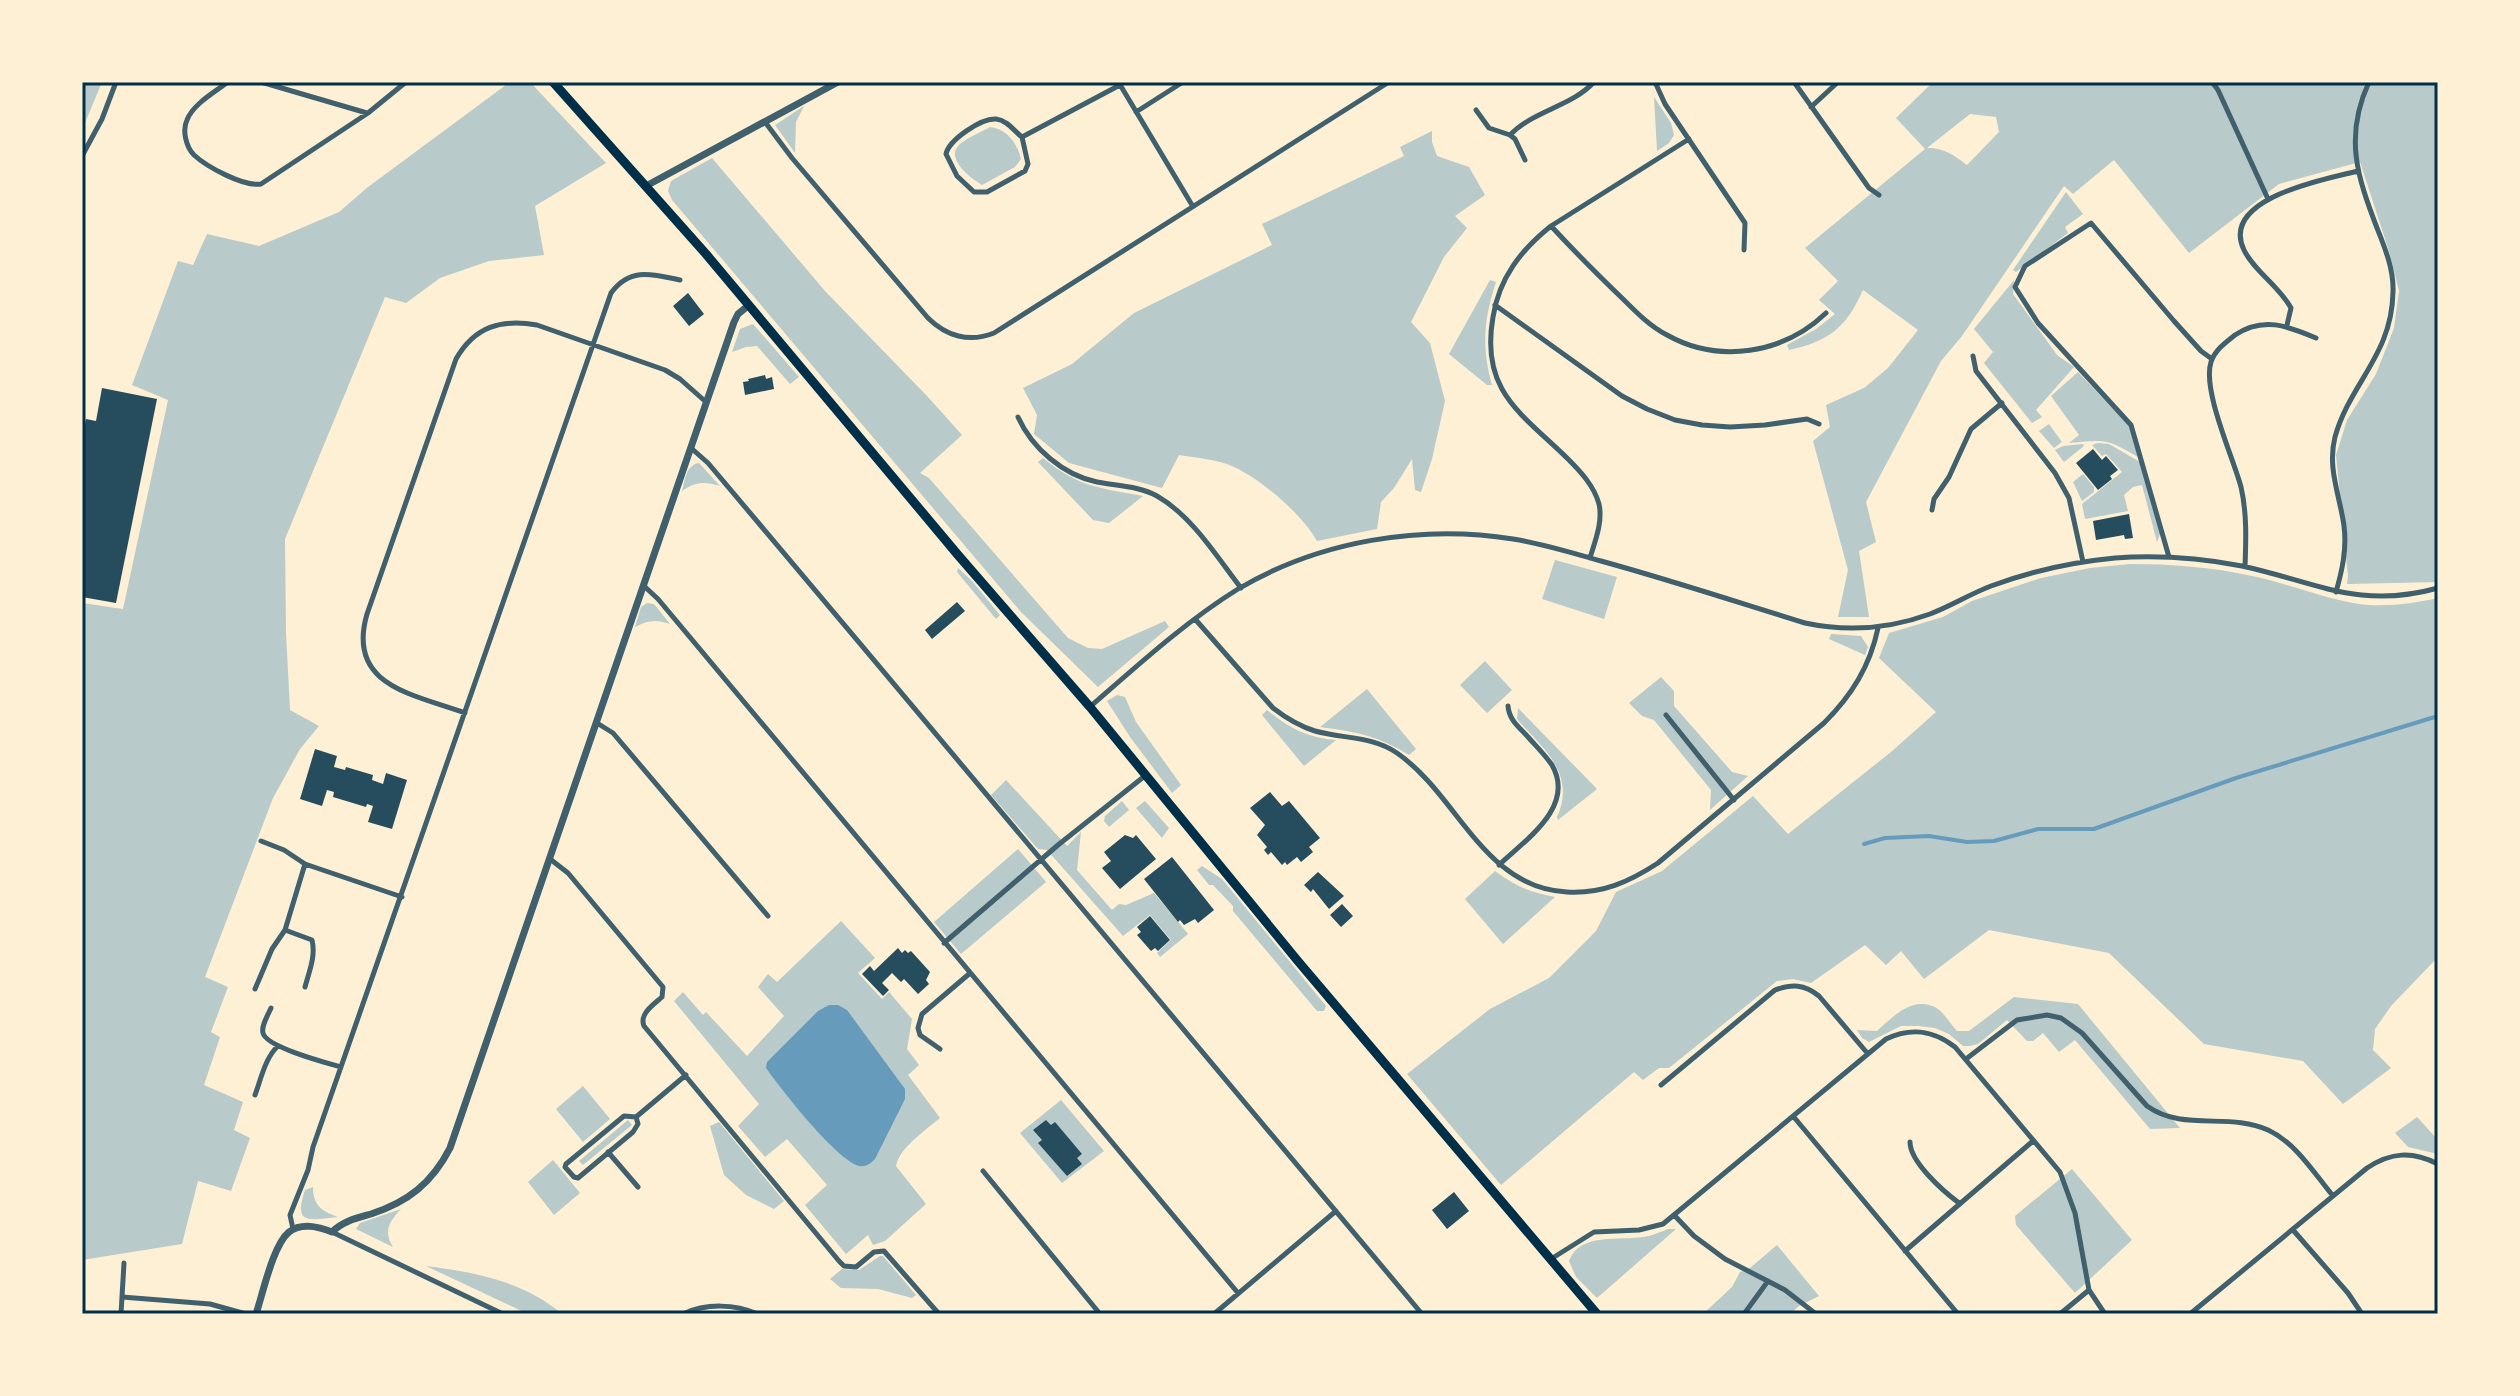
<svg xmlns="http://www.w3.org/2000/svg" width="2520" height="1396" font-family="'Space Grotesk',sans-serif">
	<style>
		.green { fill: #b9caca; fill-rule: evenodd }
		.water { fill: #669bbc }
		.lines { fill: none; stroke-linecap: round; stroke-linejoin: round }
		.stream { stroke: #669bbc; stroke-width: 4 }
		.building { fill: #264d5e }
		.minor { stroke: #3f606c; stroke-width: 5 }
		.tertiary { stroke: #3f606c; stroke-width: 7 }
		.primary { stroke: #003049; stroke-width: 9 }
		.neatline { fill: none; stroke: #003049; stroke-width: 3 }
	</style>
	<rect width="100%" height="100%" fill="#fdf0d5"/>
	<path class="green" d="M82,82H102L82,130Z
		M510,82H530L606,163L535,206L544,255L489,261L440,278L406,303L385,297L285,539L286,633L290,710L319,726L300,749L273,798L205,977L228,987L211,1032L220,1037L204,1085L243,1102L234,1130L250,1138L231,1191L198,1181L182,1244L82,1260V603L123,609L168,400L132,385L178,261L193,265L207,234L259,246L339,212L368,187Z
		M1933,82H2438V582L2347,584L2348,576L2336,455L2347,420L2376,374L2394,328L2399,291L2389,251L2360,162L2279,184L2189,253L2114,160L2073,194L2064,186L1962,336L1941,361L1866,502L1876,542L1859,551L1869,617H1838L1848,570L1813,441L1830,427L1826,405L1864,388L1888,368L1918,330L1863,290C1846,328 1829,341 1789,350L1787,345L1816,329L1835,314L1819,300L1838,281L1805,248L1925,149L1896,118ZM1970,114L1996,117L1999,132L1967,165C1954,155 1944,148 1927,148Z
		M1654,97L1671,123L1674,135L1669,143L1657,151Z
		M804,106L796,122L795,153L775,125Z
		M990,127C1007,129 1017,143 1021,159L1015,167L982,185C970,178 944,158 960,144C969,137 981,132 990,127Z
		M1432,131V142L1437,156L1469,167L1485,195L1455,216L1467,228L1444,257L1411,322L1430,343L1445,401L1432,459L1421,492L1415,490L1412,459L1394,488L1381,502L1377,529L1317,541C1303,515 1261,479 1234,467C1218,459 1196,458 1179,455L1162,488L1069,463L1034,434L1037,415L1023,388L1072,364L1134,313L1272,245L1262,224L1404,156L1400,147Z
		M712,158L825,291L928,397L962,435L920,473L929,478L1068,638L1088,648L1102,649L1165,621L1169,627L1098,687L1021,612L672,200L668,191L671,181Z
		M2066,192L2083,214L2065,227L2068,233L2016,272L2013,270Z
		M1490,280L1496,282C1484,319 1481,346 1492,385H1487L1449,354Z
		M2014,280L2013,294L2057,355L2074,367L2036,410L2042,417L2032,423L1984,363L1993,352L1974,329Z
		M753,324L799,377L790,384L757,346L746,347L732,352L740,329Z
		M2078,372L2129,426L2138,457C2105,438 2107,440 2069,443L2079,435L2051,396Z
		M2049,424L2062,442L2054,448L2039,431Z
		M2098,443L2109,444L2140,462L2160,534L2157,542L2142,485L2133,487L2124,495L2128,511L2085,519L2082,504L2122,472L2106,454L2102,456L2092,445Z
		M2083,444L2084,446L2064,462L2055,450L2063,446Z
		M1043,458C1078,487 1100,488 1143,496L1109,523L1093,520L1038,462Z
		M699,463L720,486C704,481 695,482 682,491C685,480 686,465 699,463Z
		M2083,474L2094,487V492L2082,501L2073,482Z
		M1555,560L1617,577L1604,619L1542,599Z
		M2130,564C2171,564 2212,567 2252,576C2286,583 2319,597 2353,603C2379,608 2412,604 2438,598V957L2391,1006L2375,1029L2373,1050L2391,1068L2343,1104L2303,1061L2204,1044L2109,953L1989,930L1924,979L1901,951L1886,965L1865,945L1811,983L1793,979L1777,981L1669,1068H1659L1643,1080L1634,1072L1501,1185L1407,1074L1490,1009L1549,978L1596,931L1616,892L1662,871L1753,796L1788,834L1891,752L1936,712L1879,658L1889,633L1943,617L1972,601L2041,578L2090,568Z
		M958,568L972,581L1000,615L996,619L957,572Z
		M647,603L654,604L670,624C656,619 648,620 635,627L641,607Z
		M1831,634L1861,636L1868,647L1865,655L1829,639Z
		M1485,661L1512,690L1487,713L1460,685Z
		M1661,677L1674,691V706L1732,772L1748,776L1710,810L1711,790L1654,720L1642,716L1629,703Z
		M1367,689L1416,749L1409,755C1376,735 1357,732 1320,727Z
		M1117,695L1125,697L1136,722L1181,785L1172,793L1130,737L1107,701Z
		M1518,708L1597,789L1558,820L1557,817C1577,773 1542,748 1517,719Z
		M1267,710C1289,728 1308,738 1336,740L1304,766L1262,715Z
		M1006,780L1067,846L1081,832L1077,870L1112,910L1119,904L1126,905L1154,893L1188,934L1160,957L1157,953L1171,940L1150,915L1123,936L1047,850L1038,849L991,795Z
		M1122,801L1129,810L1109,827L1104,821L1105,816Z
		M1145,801L1169,828L1162,838L1136,808Z
		M1018,849L1046,882L961,954L934,922Z
		M1202,866L1222,879L1326,1006L1324,1011H1317L1233,911V906L1213,885H1209L1197,870Z
		M1495,871C1515,886 1531,893 1555,897L1503,944L1465,899Z
		M841,921L875,958L858,973L882,999L889,992L912,1019L907,1049L919,1065L908,1075L940,1118C926,1130 899,1148 896,1166L926,1204L885,1241L873,1245L868,1235L846,1254L805,1205L827,1185L787,1139L765,1157L738,1126L759,1104L674,1001L683,992L703,1015L706,1012L747,1056L784,1016L758,987L768,974L777,982Z
		M2014,997L2078,1004L2180,1128L2150,1129L2075,1040L2059,1052L2043,1033L2033,1041H2027L2007,1020L1978,1044L1970,1046H1963L1949,1034L1935,1028L1919,1026H1901L1869,1042L1862,1038L1857,1030L1877,1031C1893,1017 1911,996 1935,1007C1943,1011 1951,1025 1957,1031H1969Z
		M583,1086L610,1119L583,1142L556,1109Z
		M1061,1100L1104,1151L1062,1183L1020,1133Z
		M2417,1117L2438,1140V1154L2408,1147L2395,1133Z
		M628,1120L632,1125L583,1165L579,1161Z
		M719,1122L784,1201L774,1209L746,1195L724,1175L710,1126Z
		M553,1160L580,1193L554,1215L528,1182Z
		M2072,1169L2132,1240L2075,1293L2016,1225L2015,1216Z
		M313,1187C313,1206 322,1211 338,1217C309,1220 293,1226 305,1190Z
		M401,1209C389,1222 383,1231 393,1247L356,1229L360,1223Z
		M1668,1229H1676L1597,1298L1576,1277L1569,1261C1580,1232 1619,1241 1643,1237C1652,1236 1660,1232 1668,1229Z
		M1777,1245L1819,1296L1799,1306L1790,1314H1703L1732,1287L1740,1272L1750,1268Z
		M880,1256H883L916,1295L912,1298L878,1289L841,1288L830,1279L842,1269L859,1270Z
		M426,1266C473,1272 524,1281 562,1314H528Z"/>
	<path class="water" d="M829,1005H838L847,1010L905,1089V1099L875,1159C870,1164 866,1167 859,1166C836,1160 781,1089 766,1068L767,1062L818,1011Z"/>
	<g class="lines">
		<path class="stream" d="M1864,844L1885,838L1929,836L1967,842L1994,841L2038,829H2094L2236,778L2438,716"/>
	</g>
	<path class="building" d="M688,293L704,314L689,326L673,306Z
		M765,375L766,379L772,377L774,389L745,395L743,382L749,381L748,379Z
		M102,388L157,399L116,603L82,597V437L86,419L96,421Z
		M2093,449L2102,460L2106,456L2118,470L2110,476L2112,479L2098,490L2076,463Z
		M2129,514L2133,538L2125,539L2124,535L2096,540L2093,521Z
		M957,602L965,611L932,639L925,630Z
		M315,749L337,756L334,767L345,770L346,767L373,775L372,780L383,784L386,773L407,780L392,829L368,822L373,806L367,804L366,807L333,797L334,792L327,790L322,806L300,799Z
		M1270,792L1282,806L1289,801L1320,838L1309,847L1313,852L1301,862L1297,857L1287,865L1285,862L1282,865L1271,852L1268,855L1264,850L1267,847L1257,835L1265,825L1250,808Z
		M1125,835L1133,838L1136,835L1156,859L1120,889L1102,868L1111,861L1104,852Z
		M1172,857L1214,910L1198,923L1195,919L1184,925L1180,920L1178,922L1144,879Z
		M1318,872L1344,896L1329,909L1313,889L1311,892L1304,885Z
		M1342,904L1353,916L1341,927L1330,915Z
		M1150,916L1170,940L1158,951L1155,948L1151,951L1137,935L1141,932L1137,927Z
		M898,948L902,953L905,950L908,953L911,951L930,972L926,980L929,984L918,994L904,979L901,982L892,973L882,983L889,990L883,996L862,974L870,966L874,971Z
		M1046,1120L1051,1125L1055,1122L1082,1154L1077,1158L1082,1164L1067,1176L1038,1143L1042,1140L1033,1130Z
		M1454,1192L1469,1211L1447,1229L1432,1210Z"/>
	<g class="lines">
		<path class="minor" d="M228,82C215,92 193,104 187,120C182,130 186,147 194,155C207,167 244,187 261,184L368,113L406,82
			M261,82L367,113
			M1655,82L1665,104L1745,223L1744,250
			M1794,82L1869,188L1879,195
			M2212,82L2218,90L2268,199
			M1119,83L1192,205
			M1811,107L1838,82
			M1476,110L1489,128L1510,135L1515,139L1525,160
			M1136,112L1183,82
			M765,122L792,158L928,318C946,336 969,343 994,333L1389,82
			M1510,135C1534,110 1571,107 1594,82
			M1022,137C1014,131 1007,120 996,119C981,118 949,140 946,154L957,176L974,192H987L1025,171L1028,164L1022,137L1120,85
			M82,156L102,119L116,82
			M1551,226C1575,252 1599,276 1624,300C1637,313 1651,327 1667,335C1719,364 1783,354 1826,313
			M1495,305L1622,396L1647,409L1675,420L1702,425L1730,427L1765,425L1807,419L1819,424
			M2287,325L2291,308C2279,286 2254,271 2244,250C2219,198 2326,179 2358,171
			M1973,356L1976,371L2055,473L2069,498L2083,562
			M1018,417C1032,448 1063,475 1097,482C1117,486 1139,486 1157,496C1192,516 1217,557 1241,588
			M691,448L708,463C947,746 1184,1031 1422,1314
			M1932,510L1934,499L1949,477L1971,429L2002,403
			M2169,557L2131,425L2038,323L2015,287L2025,266L2091,223L2174,321L2201,351L2212,359
			M1590,558C1595,541 1603,522 1599,504C1594,486 1581,472 1568,459C1521,413 1480,391 1493,317C1499,278 1521,250 1551,226L1689,139
			M2245,567C2246,540 2247,513 2241,487C2233,457 2202,390 2211,362C2215,350 2226,342 2235,335C2263,316 2288,326 2316,338
			M644,586L658,599L1238,1293
			M2336,592C2342,571 2347,549 2344,526C2340,496 2327,468 2335,437C2350,383 2392,355 2393,292C2394,270 2385,248 2377,228C2357,176 2344,136 2369,82
			M1195,619L1273,708C1286,718 1299,726 1315,731C1344,739 1372,736 1397,753C1458,795 1483,888 1567,892C1602,894 1629,882 1658,863L1824,723C1852,695 1870,666 1878,628
			M1091,706C1138,665 1185,622 1238,589C1319,541 1421,524 1513,539C1544,544 1572,553 1601,561C1670,580 1737,602 1805,623C1847,632 1889,629 1930,614C1951,606 1970,594 1991,586C2031,571 2073,562 2115,558C2158,555 2200,558 2242,566C2316,582 2359,610 2438,588
			M465,713C413,694 346,686 367,614L456,359C475,326 501,319 537,325L665,370L680,379L706,402
			M1666,715L1734,800
			M597,723L613,733L768,916
			M261,841L284,850L305,864L402,897
			M550,859L568,873L663,987L662,997C653,1005 639,1014 644,1026L839,1261L844,1266L856,1267L874,1252L884,1251L939,1314
			M1499,865C1525,840 1576,807 1552,765C1545,755 1536,746 1528,737C1519,727 1509,720 1508,706
			M285,930L312,940C316,956 309,972 305,987
			M944,943L1058,845L1146,775
			M255,989L272,949L285,930L305,864
			M271,1008C268,1015 261,1026 263,1033C266,1047 327,1063 341,1067
			M940,1049L920,1035L918,1028L922,1014L969,974
			M1966,1059L2017,1020L2047,1015L2061,1018L2082,1033L2147,1106C2183,1132 2230,1112 2268,1130C2296,1143 2314,1173 2333,1196
			M1661,1085L1775,990C1792,984 1804,984 1819,996L1868,1054
			M255,1095C261,1079 265,1058 278,1046
			M1793,1116L1958,1314
			M636,1117L624,1116L566,1164L565,1167L574,1177L578,1178L633,1132L638,1124L636,1117L686,1075
			M1910,1142C1910,1162 1943,1191 1959,1203
			M608,1152L638,1187
			M983,1171L1100,1314
			M1675,1216L1694,1236L1725,1259L1785,1290L1816,1314
			M293,1229L290,1215L308,1170L313,1147L611,293C630,267 652,274 680,280
			M2293,1230L2348,1293L2362,1314
			M332,1232L503,1314
			M1905,1251L2033,1141
			M1551,1259L1594,1232L1639,1230L1663,1224L1886,1039C1911,1027 1933,1030 1955,1047L2060,1172L2075,1213L2089,1290L2105,1314
			M122,1297L210,1304L246,1314
			M121,1314L124,1263
			M683,1314C706,1303 735,1304 758,1314
			M1214,1314L1336,1211
			M1744,1314L1768,1281
			M2060,1314L2089,1290
			M2190,1314L2367,1168C2391,1152 2412,1151 2438,1164"/>
		<path class="tertiary" d="M646,186L838,82
			M256,1314C263,1293 273,1245 289,1232C302,1222 319,1227 332,1232C343,1221 357,1218 371,1214C408,1202 432,1183 450,1148L734,322L738,314L749,305"/>
		<path class="primary" d="M553,82L706,254L958,555L1090,707L1297,960L1597,1314"/>
	</g>
	<rect width="2520" height="1396" fill="none" stroke="#fdf0d5" stroke-width="168"/>
	<rect x="84" y="84" width="2352" height="1228" class="neatline"/>
</svg>
